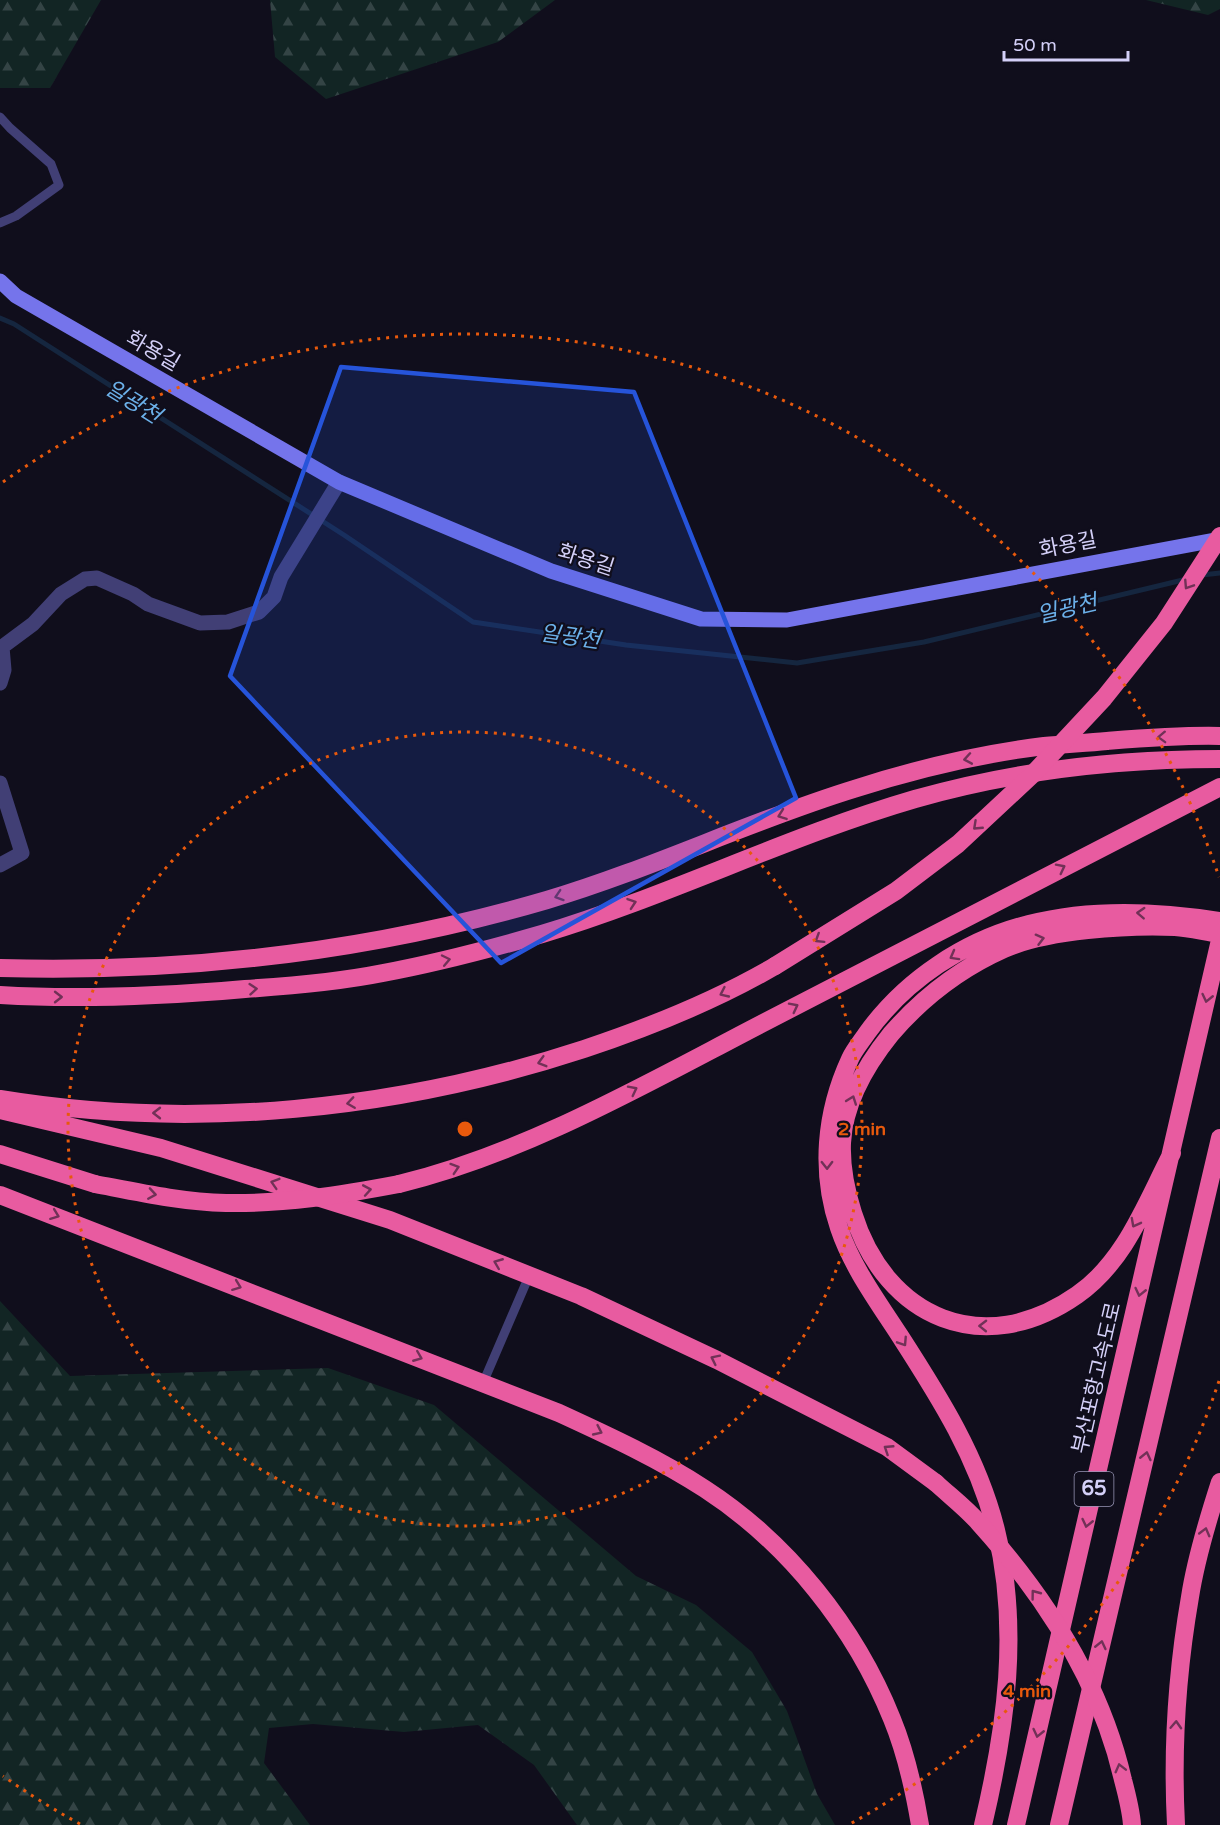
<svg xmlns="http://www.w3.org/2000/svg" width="1220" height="1825" font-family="'Varela Round','Noto Sans KR',sans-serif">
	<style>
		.forest { fill: url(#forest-firs) }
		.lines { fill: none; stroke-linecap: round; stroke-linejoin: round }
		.stream { stroke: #15263f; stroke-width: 5 }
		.service { stroke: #413f75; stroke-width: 9 }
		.minor { stroke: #413f75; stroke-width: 15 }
		.secondary { stroke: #7574eb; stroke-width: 15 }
		.motorway { stroke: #e85ba0; stroke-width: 18 }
		.motorway-bridge { stroke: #e85ba0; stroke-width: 18 }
		.oneway { stroke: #713157 }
		.marked { fill: #2654da; fill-opacity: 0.2; stroke: #2654da; stroke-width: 4.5; stroke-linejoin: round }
		.ring { fill: none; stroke: #e8590c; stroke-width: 3; stroke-dasharray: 3 6 }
		.labels { text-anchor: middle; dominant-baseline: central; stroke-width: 4.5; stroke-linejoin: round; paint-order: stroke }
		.shield { fill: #100e1c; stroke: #9996b6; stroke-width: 1.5 }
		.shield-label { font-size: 20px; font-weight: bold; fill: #d4d0f8 }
		.street-label { font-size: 21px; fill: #d4d0f8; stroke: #100e1c }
		.water-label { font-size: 22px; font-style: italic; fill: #6cb1ea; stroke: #100e1c }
		.centre { fill: #e8590c; stroke: #100e1c; stroke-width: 3 }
		.ring-label { font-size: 18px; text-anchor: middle; font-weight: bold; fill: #e8590c; stroke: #100e1c; stroke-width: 4.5; stroke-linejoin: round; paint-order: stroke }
	</style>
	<defs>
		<pattern id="forest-firs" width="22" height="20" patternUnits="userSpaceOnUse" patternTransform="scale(1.5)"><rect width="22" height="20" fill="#122524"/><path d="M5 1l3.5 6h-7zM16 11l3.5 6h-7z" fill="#344445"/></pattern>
	</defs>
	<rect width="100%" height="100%" fill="#100e1c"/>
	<path class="forest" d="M0,0H101L50,88H0Z
		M270,0H555L498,42L326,99L275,57Z
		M1146,0H1220V9L1208,15Z
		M0,1301L70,1376L328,1368L434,1405L636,1576L696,1605L752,1652L787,1711L817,1794L835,1825H577L534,1765L478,1725L404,1732L313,1724L269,1728L264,1763L310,1825H0Z"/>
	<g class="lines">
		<path class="stream" d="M0,318L14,324L344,535L473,622L626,645L797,663L924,642L1187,579
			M1202,575L1220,573"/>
		<path class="service" d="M0,117L10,128L51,164L59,185L16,216L0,223
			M483,1383L529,1276"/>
		<path class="minor" d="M0,683L4,670L2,647L33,624L61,594L85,579L97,578L133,594L148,604L200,623L228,622L259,612L274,597L281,577L339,482
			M0,783L22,853L0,865"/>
		<path class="secondary" d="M0,281L16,296L339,482L551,571L701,619L787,620L1220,539"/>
		<path class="motorway" d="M0,968C185,973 369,952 547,900C651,869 750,821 854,789C916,769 980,754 1044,746C1065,744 1086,743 1107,741C1145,738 1182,735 1220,736
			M0,995C82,1000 164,996 245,989C291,986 338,982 383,973C437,963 490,949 542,934C669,896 788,836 915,799C1013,771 1118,759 1220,759
			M0,1099C194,1131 398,1110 584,1049C650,1027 715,1001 775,966
			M0,1110L161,1148L390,1220L581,1296L717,1360L887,1447L936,1483
			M1172,1153C1146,1203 1125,1262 1077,1295C984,1360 886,1319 853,1213C846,1191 841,1167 842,1143C844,1102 866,1065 891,1034C923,997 959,969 1004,949C1047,930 1127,925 1175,927C1190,928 1205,932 1220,934
			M0,1154L95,1184
			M399,1184C529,1152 649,1082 767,1021C918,942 1069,864 1220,787
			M0,1195L559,1413C609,1436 659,1459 705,1489C788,1543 855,1627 892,1719C906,1753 914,1789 920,1825
			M983,1825C1006,1728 1020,1629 996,1530C978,1458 940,1398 900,1336C878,1302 852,1267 839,1228C820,1172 825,1113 850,1059C854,1050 861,1042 867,1033C905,980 965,940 1029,924C1091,908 1157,911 1220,921
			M1016,1825L1220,940
			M1059,1825L1220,1138
			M1176,1825C1172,1749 1177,1672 1190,1597C1196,1558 1208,1519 1220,1482"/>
		<path class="motorway-bridge" d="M775,966L896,891L958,844L1032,775L1104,698L1164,623L1220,536
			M95,1184C137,1192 182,1202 226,1203C284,1204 341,1195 399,1184
			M936,1483C950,1496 966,1508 979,1523C1045,1596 1101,1684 1123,1780C1127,1795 1131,1810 1132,1825"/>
	</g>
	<defs><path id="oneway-chevron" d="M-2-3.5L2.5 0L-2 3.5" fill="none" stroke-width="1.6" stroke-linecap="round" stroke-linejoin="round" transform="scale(1.5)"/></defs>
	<g class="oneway">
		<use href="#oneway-chevron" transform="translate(1188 585) rotate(123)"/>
		<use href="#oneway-chevron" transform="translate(1162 737) rotate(178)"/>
		<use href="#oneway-chevron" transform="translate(968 759) rotate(170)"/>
		<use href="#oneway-chevron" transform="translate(782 815) rotate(160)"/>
		<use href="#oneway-chevron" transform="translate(977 826) rotate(137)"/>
		<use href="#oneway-chevron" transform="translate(1061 868) rotate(-27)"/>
		<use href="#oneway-chevron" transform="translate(559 896) rotate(162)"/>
		<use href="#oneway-chevron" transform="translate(632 903) rotate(-19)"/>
		<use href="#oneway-chevron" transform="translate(1141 913) rotate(-177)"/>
		<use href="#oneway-chevron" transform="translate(819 939) rotate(148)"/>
		<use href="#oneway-chevron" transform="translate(1040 939) rotate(-15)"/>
		<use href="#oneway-chevron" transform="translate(954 956) rotate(151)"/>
		<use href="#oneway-chevron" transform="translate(446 960) rotate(-12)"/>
		<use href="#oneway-chevron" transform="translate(253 989) rotate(-5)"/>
		<use href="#oneway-chevron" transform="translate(724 993) rotate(155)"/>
		<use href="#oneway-chevron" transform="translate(58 997)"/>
		<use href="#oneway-chevron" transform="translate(1207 998) rotate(103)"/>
		<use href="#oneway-chevron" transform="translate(794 1007) rotate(-27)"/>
		<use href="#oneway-chevron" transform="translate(542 1062) rotate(164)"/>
		<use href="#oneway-chevron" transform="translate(633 1090) rotate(-27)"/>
		<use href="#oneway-chevron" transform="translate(852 1100) rotate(-70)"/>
		<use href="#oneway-chevron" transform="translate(351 1103) rotate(172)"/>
		<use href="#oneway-chevron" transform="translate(157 1113) rotate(-180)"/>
		<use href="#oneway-chevron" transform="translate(827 1165) rotate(89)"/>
		<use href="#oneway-chevron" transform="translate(455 1168) rotate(-18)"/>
		<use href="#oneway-chevron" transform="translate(275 1183) rotate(-163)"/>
		<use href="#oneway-chevron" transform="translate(367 1190) rotate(-10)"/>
		<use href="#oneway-chevron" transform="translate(152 1194) rotate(9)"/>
		<use href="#oneway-chevron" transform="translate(55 1215) rotate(21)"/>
		<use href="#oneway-chevron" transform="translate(1135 1223) rotate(118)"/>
		<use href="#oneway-chevron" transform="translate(498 1263) rotate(-158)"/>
		<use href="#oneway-chevron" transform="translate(237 1286) rotate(21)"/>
		<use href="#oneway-chevron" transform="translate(1140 1292) rotate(103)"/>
		<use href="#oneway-chevron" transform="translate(983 1326) rotate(-179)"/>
		<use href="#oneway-chevron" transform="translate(903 1342) rotate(57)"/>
		<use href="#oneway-chevron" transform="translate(418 1357) rotate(22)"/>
		<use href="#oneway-chevron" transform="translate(715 1359) rotate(-154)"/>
		<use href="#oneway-chevron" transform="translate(598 1431) rotate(25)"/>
		<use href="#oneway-chevron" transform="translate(888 1449) rotate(-147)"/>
		<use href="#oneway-chevron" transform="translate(1146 1456) rotate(-77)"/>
		<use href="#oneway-chevron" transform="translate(1087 1523) rotate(103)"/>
		<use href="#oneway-chevron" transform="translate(1205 1532) rotate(-75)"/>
		<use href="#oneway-chevron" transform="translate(1035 1594) rotate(-127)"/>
		<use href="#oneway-chevron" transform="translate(1101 1645) rotate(-77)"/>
		<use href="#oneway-chevron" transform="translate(1176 1725) rotate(-87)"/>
		<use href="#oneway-chevron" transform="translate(1038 1733) rotate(103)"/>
		<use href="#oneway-chevron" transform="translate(1120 1768) rotate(-104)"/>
	</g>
	<path class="marked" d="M341,367L634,392L796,798L501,963L230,676Z"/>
	<g class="ring">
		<circle cx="465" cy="1129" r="397"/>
		<path d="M1219 1381A795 795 0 0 1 850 1824M80 1824A795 795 0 0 1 3 1776M3 482A795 795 0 0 1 1219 877"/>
	</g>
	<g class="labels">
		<rect class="shield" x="1074.5" y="1472" width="39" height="34" rx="4.5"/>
		<g class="shield-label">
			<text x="1094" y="1489">65</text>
		</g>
		<g class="street-label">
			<text transform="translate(153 351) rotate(30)">화용길</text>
			<text transform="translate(1068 545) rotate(-11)">화용길</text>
			<text transform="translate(586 560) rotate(18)">화용길</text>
			<text transform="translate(1097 1378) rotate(-77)">부산포항고속도로</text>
		</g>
		<g class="water-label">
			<text transform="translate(133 402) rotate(32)">일광천</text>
			<text transform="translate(1067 609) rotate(-13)">일광천</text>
			<text transform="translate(570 637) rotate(8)">일광천</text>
		</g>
	</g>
	<circle cx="465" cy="1129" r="9" class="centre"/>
	<g class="ring-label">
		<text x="862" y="1135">2 min</text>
		<text x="1027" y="1697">4 min</text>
	</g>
	<path d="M1004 51v9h124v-9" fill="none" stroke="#d4d0f8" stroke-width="3"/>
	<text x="1013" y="51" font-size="18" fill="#d4d0f8" stroke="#100e1c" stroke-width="4.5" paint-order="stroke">50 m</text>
</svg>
